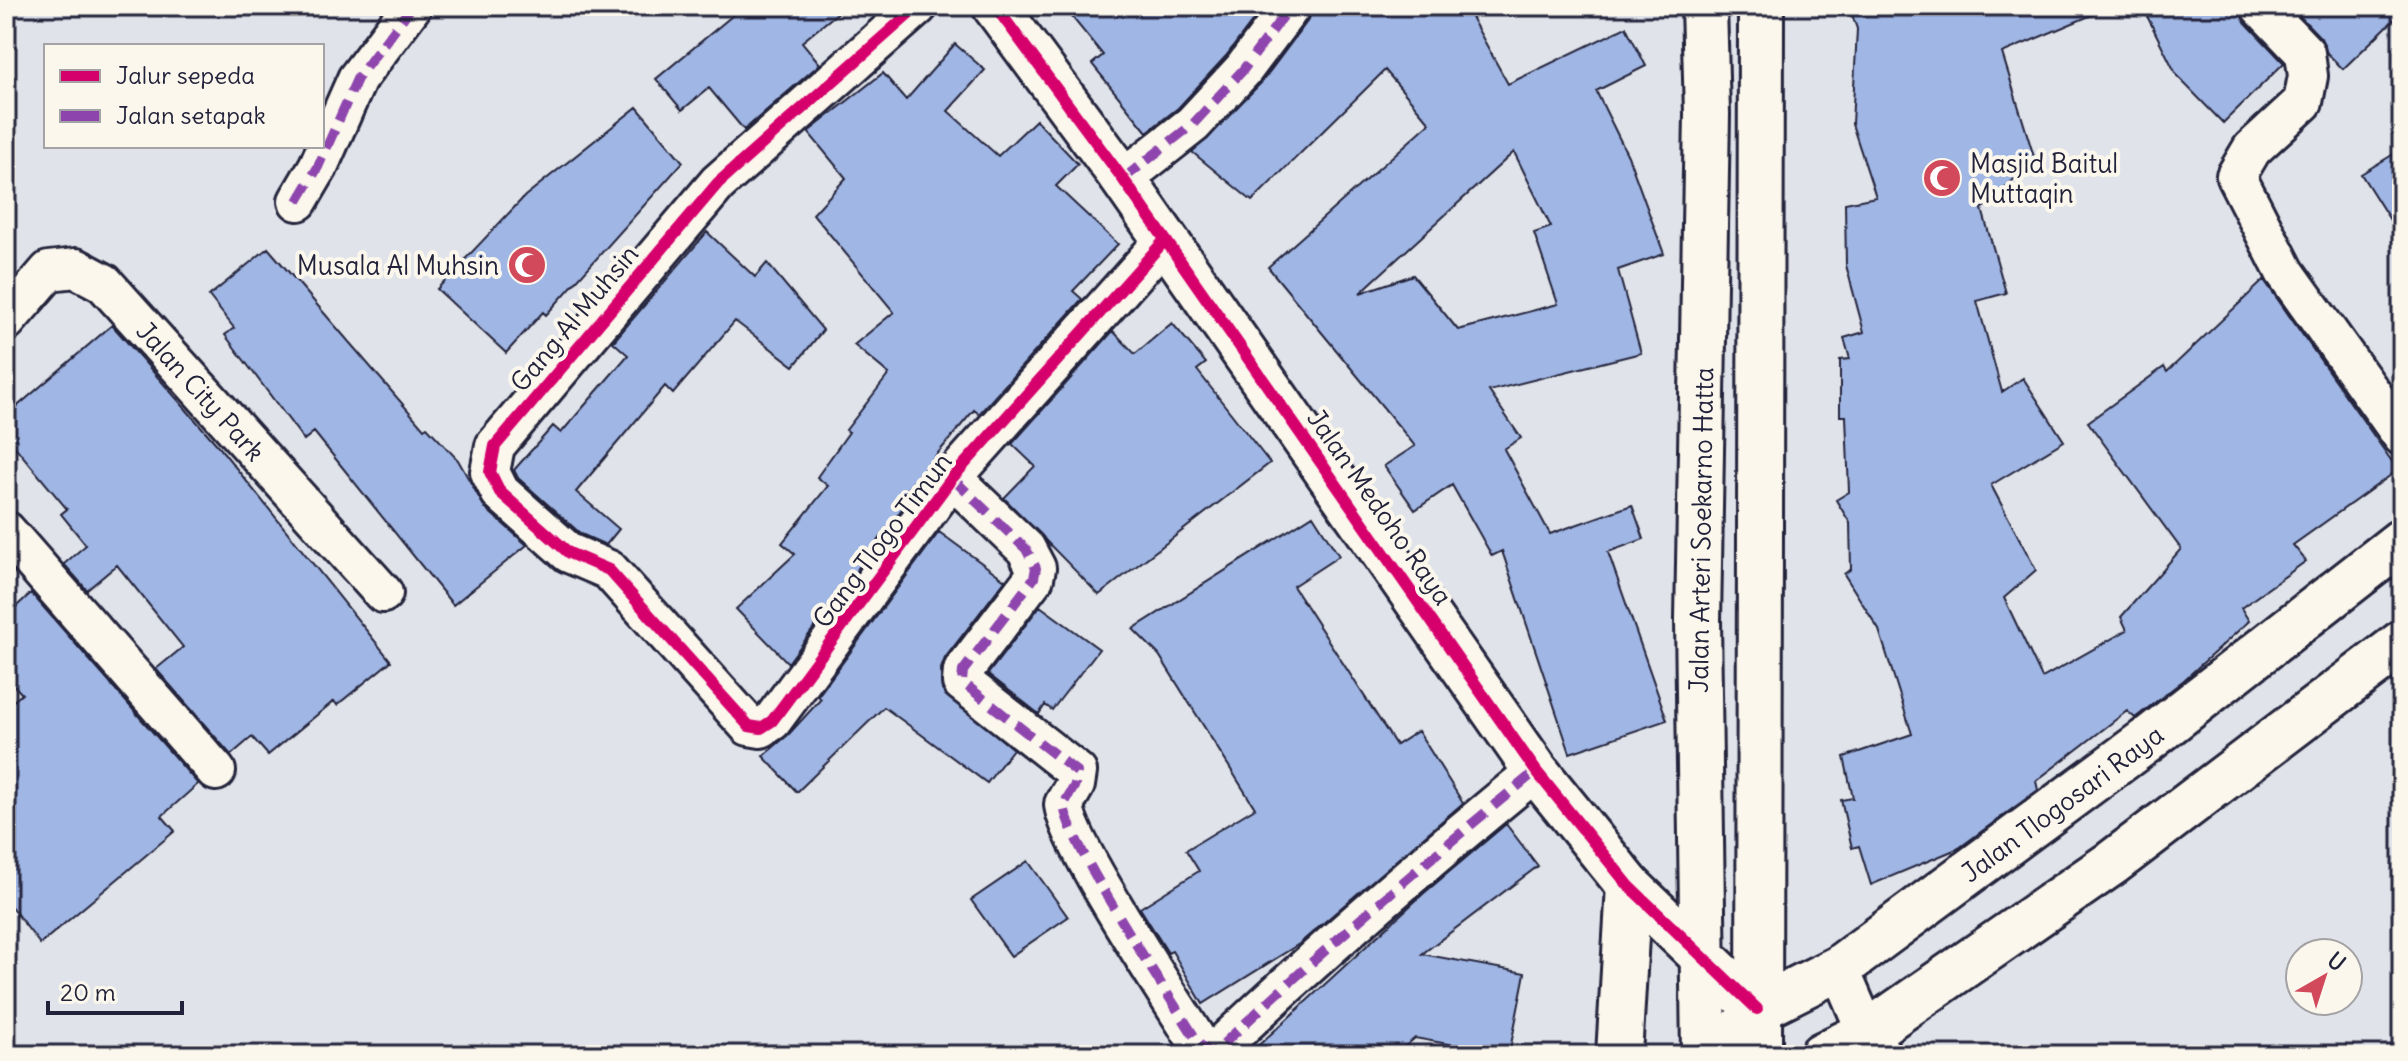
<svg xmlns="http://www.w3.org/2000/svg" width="2408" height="1061" font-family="Delius,sans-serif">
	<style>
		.building { fill: #a0b6e4; stroke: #22223b; stroke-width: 2; fill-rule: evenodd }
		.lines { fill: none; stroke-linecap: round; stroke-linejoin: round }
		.street-casing { stroke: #22223b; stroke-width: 44 }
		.secondary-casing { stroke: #22223b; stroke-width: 50 }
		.primary-casing { stroke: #22223b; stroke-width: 50 }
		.street { stroke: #fbf7ec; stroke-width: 38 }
		.secondary { stroke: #fbf7ec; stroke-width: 44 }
		.primary { stroke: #fbf7ec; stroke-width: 44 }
		.quiet { stroke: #8e44ad; stroke-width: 10; stroke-dasharray: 20 10; stroke-linecap: butt }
		.cycleway-casing { stroke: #fbf7ec; stroke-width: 17 }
		.cycleway { stroke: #d6006c; stroke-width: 12 }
		.labels { text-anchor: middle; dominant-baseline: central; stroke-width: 8; stroke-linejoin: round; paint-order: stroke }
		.poi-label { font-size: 26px; fill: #22223b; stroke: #fbf7ec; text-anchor: start }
		.street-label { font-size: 26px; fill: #22223b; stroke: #fbf7ec }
	</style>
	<rect width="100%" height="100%" fill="#e0e4ea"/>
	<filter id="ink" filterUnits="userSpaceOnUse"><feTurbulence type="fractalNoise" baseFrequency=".0125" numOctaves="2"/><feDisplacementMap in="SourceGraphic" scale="16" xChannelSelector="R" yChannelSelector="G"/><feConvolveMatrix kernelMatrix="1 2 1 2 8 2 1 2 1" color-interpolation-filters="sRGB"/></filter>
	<g filter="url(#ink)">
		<path class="building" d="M744,6H846L802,42L820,64L744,130L709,88L682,110L656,79Z
			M1063,6H1264L1226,56L1178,108L1147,132L1092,64L1103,55Z
			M1313,6H1465L1508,84L1626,27L1646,66L1596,91L1628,156L1664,254L1618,270L1641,353L1489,391L1521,438L1504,449L1550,534L1632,505L1644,539L1608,552L1667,720L1570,753L1502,551L1492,556L1452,485L1415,510L1384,466L1415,446L1268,267L1430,123L1385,70L1252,201L1192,152L1261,83L1309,19ZM1514,152L1551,227L1534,233L1558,304L1458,330L1413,275L1360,293Z
			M1849,6H2113L2002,53L2035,160L1982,209L2006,293L1977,301L2002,392L2023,378L2064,441L1991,485L2036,570L2004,598L2042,678L2127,630L2121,617L2181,549L2088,422L2164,367L2167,372L2264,280L2398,470L2293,545L2306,561L2241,608L2249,621L2184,680L2135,718L2127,711L2036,781L2038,790L1959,848L1871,885L1859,846L1852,848L1841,800L1853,798L1844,757L1912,734L1879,630L1844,574L1851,569L1850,523L1836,500L1849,492L1846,416H1840V360L1850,359L1844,338L1864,332L1846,265L1845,203L1876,197L1852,124L1857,29Z
			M2142,6H2239L2244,21L2284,63L2223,123L2177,76Z
			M2290,6H2402V12L2343,69L2327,53L2321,38Z
			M955,44L985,70L948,111L998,156L1036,120L1078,164L1056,186L1118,244L1073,291L1082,299L979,414L974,410L897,502L904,506L788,663L736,609L795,554L782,543L828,486L817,477L849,432L846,430L889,374L854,345L894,312L813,214L846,178L808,132L883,73L906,100Z
			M637,107L683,162L546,315L543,312L506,353L437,289L525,196Z
			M2402,149V239L2361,174Z
			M707,232L755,277L767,263L823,330L794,366L735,321L673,394L665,386L576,492L619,529L606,545L581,534L518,478L514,470L553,426L561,433L628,355L613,342Z
			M268,248L424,429L427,427L458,460L485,508L527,545L453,605L314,432L304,440L225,335L234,328L209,296Z
			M1172,323L1206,363L1197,370L1270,463L1099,595L1004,498L1035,466L1012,444L1113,331L1135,354Z
			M112,325L220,448L391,661L337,705L334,701L268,755L252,737L231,755L156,669L183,647L117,565L87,590L64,564L86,545L61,514L67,509L6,436V416Z
			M1313,515L1339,556L1293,586L1396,745L1418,731L1463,803L1299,944L1203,1004L1172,951L1168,953L1140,908L1199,871L1186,850L1255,808L1159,655L1133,629Z
			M939,532L1005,580L945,658L941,669L942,690L1013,749L987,783L884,707L797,792L763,756L789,734L821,699L818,696Z
			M31,593L198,784L162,816L175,831L40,944L6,900V707L22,694L6,677V616Z
			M1040,606L1099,649L1052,710L1045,705L1039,714L988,674Z
			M1506,824L1538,866L1422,954L1525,973L1509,1055L1415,1038L1395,1055H1248L1423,894Z
			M1028,861L1068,917L1011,956L971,900Z"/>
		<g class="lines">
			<g class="street-casing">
				<g id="street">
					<path d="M918,6L718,183L495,446L490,472L500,492L569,553L609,570L749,726L761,728L772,721L952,478L1165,240"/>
					<path d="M2260,6L2305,53L2308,76L2303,102L2252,149L2236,176L2285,272L2402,436"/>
					<path d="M1123,179L1193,124L1243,70L1291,6"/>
					<path d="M298,201L318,167L357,79L412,6"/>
					<path id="s1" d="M6,321L49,271L76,268L104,283L383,593"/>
					<path d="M952,478L1026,549L1036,568L1034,578L963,671L962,682L1077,772L1075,785L1064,804C1065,840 1174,1003 1199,1044L1210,1053L1218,1049C1320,952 1427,860 1536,771"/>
					<path d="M6,531L216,771"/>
					<path d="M1839,968L1867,1033L1882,1055"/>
				</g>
			</g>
			<g class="secondary-casing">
				<g id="secondary">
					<path d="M995,6L1123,179L1536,771L1629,886L1757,1009"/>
					<path d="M1619,1055L1629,886"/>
					<path id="s2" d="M1720,1055L1757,1009L1839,968L2146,741L2402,541"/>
					<path d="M1822,1055L1867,1033L2112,863L2402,643"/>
				</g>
			</g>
			<g class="primary-casing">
				<path id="primary" d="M1704,6L1707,114L1698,620L1704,1055
					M1759,1055L1761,6"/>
			</g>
			<use href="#street" class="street"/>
			<use href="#secondary" class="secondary"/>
			<use href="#primary" class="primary"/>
			<path class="quiet" d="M1123,179L1193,124L1243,70L1291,6
				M298,201L318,167L357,79L412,6
				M952,478L1026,549L1036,568L1034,578L963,671L962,682L1077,772L1075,785L1064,804C1065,840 1174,1003 1199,1044L1210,1053L1218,1049C1320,952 1427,860 1536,771"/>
			<g class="cycleway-casing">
				<path id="cycleway" d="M918,6L718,183L495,446L490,472L500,492L569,553L609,570L749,726L761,728L772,721L952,478L1165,240
					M995,6L1123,179L1536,771L1629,886L1757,1009"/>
			</g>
			<use href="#cycleway" class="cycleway"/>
		</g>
	</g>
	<defs>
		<g id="mosque-disc" transform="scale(2)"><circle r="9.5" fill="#d1495b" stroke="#fbf7ec"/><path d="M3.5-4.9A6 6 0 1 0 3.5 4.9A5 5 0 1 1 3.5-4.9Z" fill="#fff"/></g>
	</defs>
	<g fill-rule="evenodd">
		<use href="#mosque-disc" x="1942" y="178"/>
		<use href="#mosque-disc" x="527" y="265"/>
	</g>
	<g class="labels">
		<g class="poi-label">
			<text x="1970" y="163">Masjid Baitul<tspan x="1970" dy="30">Muttaqin</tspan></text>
			<text x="499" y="265" text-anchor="end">Musala Al Muhsin</text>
		</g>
		<g class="street-label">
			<text transform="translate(574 318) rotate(-50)">Gang Al Muhsin</text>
			<text stroke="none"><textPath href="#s1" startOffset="270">Jalan City Park</textPath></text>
			<text transform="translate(1380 507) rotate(55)">Jalan Medoho Raya</text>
			<text transform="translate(1701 530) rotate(-89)">Jalan Arteri Soekarno Hatta</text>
			<text transform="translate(882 540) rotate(-53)">Gang Tlogo Timun</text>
			<text stroke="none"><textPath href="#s2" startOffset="428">Jalan Tlogosari Raya</textPath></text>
		</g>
	</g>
	<rect width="2408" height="1061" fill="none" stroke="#fbf7ec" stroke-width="32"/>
	<rect x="16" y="16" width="2376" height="1029" fill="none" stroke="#22223b" stroke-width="3" filter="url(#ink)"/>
	<rect x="44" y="44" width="280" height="104" fill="#fbf7ec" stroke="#a4a2a5" stroke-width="2"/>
	<rect x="60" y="70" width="40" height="12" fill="#d6006c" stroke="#a4a2a5" stroke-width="2"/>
	<text x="116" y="84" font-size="24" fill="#22223b">Jalur sepeda</text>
	<rect x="60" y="110" width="40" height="12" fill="#8e44ad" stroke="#a4a2a5" stroke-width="2"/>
	<text x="116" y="124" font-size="24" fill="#22223b">Jalan setapak</text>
	<g transform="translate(2324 977) rotate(39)"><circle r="38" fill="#fbf7ec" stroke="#a4a2a5" stroke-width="2"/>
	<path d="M0-6L14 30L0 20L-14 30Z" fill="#d1495b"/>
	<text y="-12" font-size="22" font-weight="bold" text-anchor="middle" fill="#22223b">U</text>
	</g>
	<path d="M48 1001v12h134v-12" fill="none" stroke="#22223b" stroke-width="4"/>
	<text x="60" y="1001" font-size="24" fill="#22223b" stroke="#fbf7ec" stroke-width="6" paint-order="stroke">20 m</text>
</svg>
